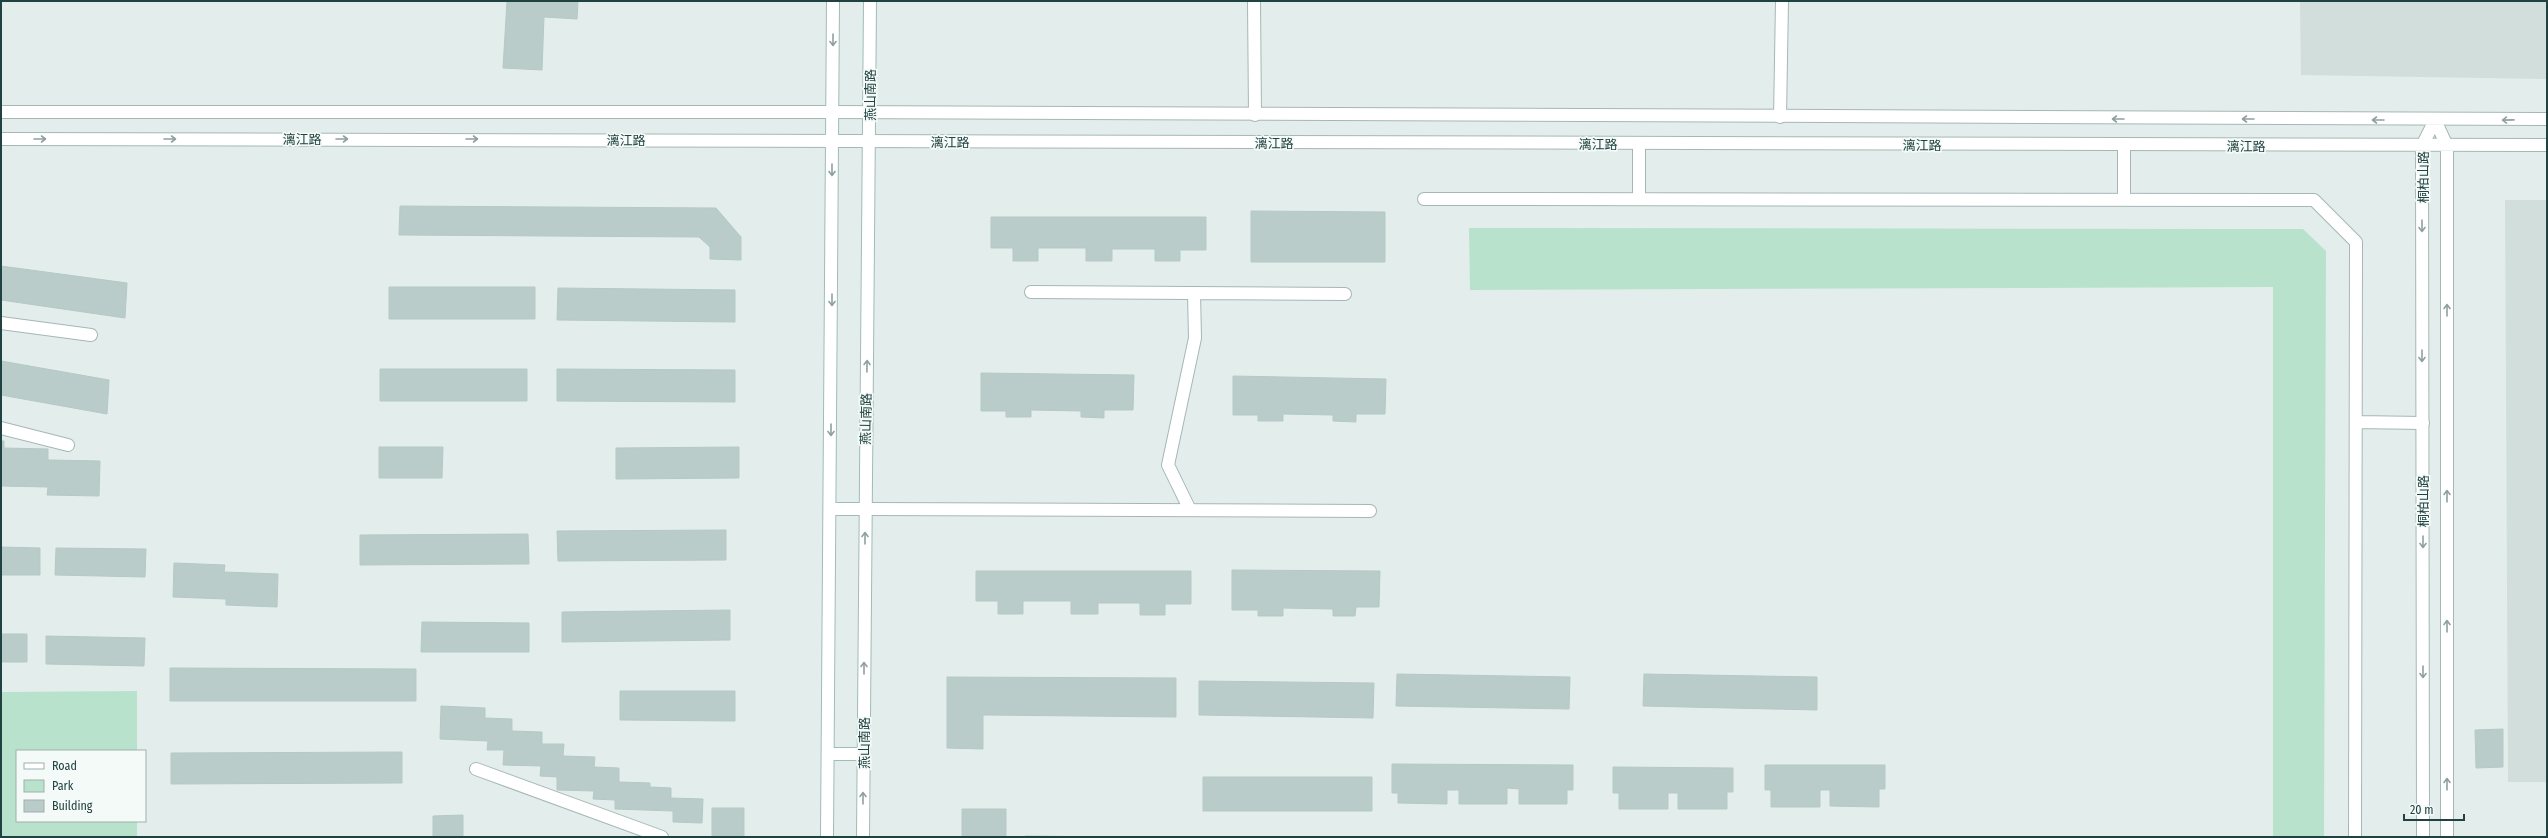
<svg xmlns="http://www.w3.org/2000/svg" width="2548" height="838" font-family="'Fira Sans Condensed','Noto Sans SC',sans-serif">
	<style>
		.built { fill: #d1dedc }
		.green { fill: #b9e2cd }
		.building { fill: #baccc9; stroke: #b4c9c5 }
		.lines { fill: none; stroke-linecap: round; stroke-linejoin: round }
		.minor-casing { stroke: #a5b7b5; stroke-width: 14 }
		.tertiary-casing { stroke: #a5b7b5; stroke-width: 14 }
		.secondary-casing { stroke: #a0bbb8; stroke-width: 14 }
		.minor { stroke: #fff; stroke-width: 12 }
		.tertiary { stroke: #fff; stroke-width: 12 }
		.secondary { stroke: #fff; stroke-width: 12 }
		.oneway { stroke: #90a0a0 }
		.labels { text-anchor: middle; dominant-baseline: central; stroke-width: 3.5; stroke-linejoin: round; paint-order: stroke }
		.street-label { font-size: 13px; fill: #204240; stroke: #f4faf8 }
	</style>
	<rect width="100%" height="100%" fill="#e3eeec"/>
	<path class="built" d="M2300,1H2547V79L2301,75Z
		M2505,200H2547V782H2508Z"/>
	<path class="green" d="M1469,228L2303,229L2326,251L2324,837H2273V287L1470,290Z
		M137,691V751H17V821H137V837H1V692Z"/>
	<path class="building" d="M507,1H578L577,19L544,17L542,70L503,68Z
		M400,206L716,208L741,237V260L710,259V247L699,237L399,235Z
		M1251,211L1385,212V262H1251Z
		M991,217H1206V250H1180V261H1155V249H1112V261H1086V248H1038V261H1013V248H991Z
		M1,266L127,283L125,318L1,300Z
		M389,287H535V319H389Z
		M558,288L735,290V322L557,320Z
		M1,361L109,380L107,414L1,395Z
		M380,369H527V401H380Z
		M557,369L735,370V402L557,401Z
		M981,373L1134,375L1133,410H1104V418L1081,417V411L1031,410V417H1006V411H981Z
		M1233,376L1386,379L1385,414H1356V422L1333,421V415L1283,414V421H1258V415H1233Z
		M1,441H4V448L48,449V460L100,461L99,496L47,495L48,487L1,486Z
		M379,447H443L442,478H379Z
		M739,447V478L616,479V448Z
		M726,530V560L558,561L557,531Z
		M528,534L529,564L360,565V535Z
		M1,547L40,548V575H1Z
		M56,548L146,549L145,577L55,575Z
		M174,563L225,565L224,572L278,574L277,607L226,605V599L173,597Z
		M1232,570L1380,571L1379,607H1356L1355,616H1333V609L1283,608V616H1258V610H1232Z
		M976,571H1191V604H1165V615H1140V603H1098V614H1071V601H1023V614H998V601H976Z
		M730,610V640L562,642V612Z
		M422,622L529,623V652H421Z
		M1,634H27V662H1Z
		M46,636L145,638L144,666L46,664Z
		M170,668L416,669V701H170Z
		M1397,674L1570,677L1569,709L1396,706Z
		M1644,674L1817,677V710L1643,706Z
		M947,677L1176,678V717L983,715V749L947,748Z
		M1199,681L1374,683L1373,718L1199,715Z
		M620,691H735V721L620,720Z
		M441,706L485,708V718L512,719V731L542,732V744H564L563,756L595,757L594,767L619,768V782L650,783V787L671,788V798L703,799L702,823L673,822V811L615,809V800L593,799L594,791L557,790V777L540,776L541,766L503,765L504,750H487L488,741L440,739Z
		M2503,729V767L2476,768L2475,730Z
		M402,752V783L171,784V753Z
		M1392,764L1573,765V790H1567V804H1519V789L1507,788V804H1459V790H1447V804L1398,803V793H1392Z
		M1765,765H1885V789H1879V807L1830,806V790H1820V807H1771V790H1765Z
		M1613,767L1733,768V792H1727V809H1678V793H1668V809H1619V793H1613Z
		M1203,777H1372V811H1203Z
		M712,808H744V837H712Z
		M962,809H1006V837H962Z
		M463,815V837H433V816Z
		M1025,836L1107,837H1025Z"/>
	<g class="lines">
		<g class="minor-casing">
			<path id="minor" d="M1254,1L1255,115
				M1780,117L1782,1
				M1639,144V199
				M2124,145V199
				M1424,199L2314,200L2356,242L2355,837
				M1031,292L1345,294
				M1,323L91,335
				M2356,422L2423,423
				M1,428L68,445
				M865,509L1370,511
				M1190,510L1168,465L1195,338L1194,293
				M476,769L662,837"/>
		</g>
		<g class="tertiary-casing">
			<path id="tertiary" d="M1,112H832L2547,119
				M2435,120L2447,146V837
				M1,139L2547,145
				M2423,837L2422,146L2435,120"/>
		</g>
		<g class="secondary-casing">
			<path id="secondary" d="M831,509H865
				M828,754H864
				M827,837L833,1
				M863,837L870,1"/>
		</g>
		<use href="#minor" class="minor"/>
		<use href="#tertiary" class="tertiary"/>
		<use href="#secondary" class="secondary"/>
	</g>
	<defs><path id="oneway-shaft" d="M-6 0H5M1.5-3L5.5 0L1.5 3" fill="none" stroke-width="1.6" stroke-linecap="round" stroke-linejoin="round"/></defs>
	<g class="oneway">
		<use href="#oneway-shaft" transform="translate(833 40) rotate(90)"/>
		<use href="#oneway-shaft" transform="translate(2118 119) rotate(-180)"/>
		<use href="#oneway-shaft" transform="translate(2248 119) rotate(-180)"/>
		<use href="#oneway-shaft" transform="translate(2378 120) rotate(-180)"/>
		<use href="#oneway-shaft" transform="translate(2508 120) rotate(179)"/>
		<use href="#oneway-shaft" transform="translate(40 139)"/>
		<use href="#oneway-shaft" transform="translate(170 139)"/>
		<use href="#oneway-shaft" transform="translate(342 139)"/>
		<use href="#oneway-shaft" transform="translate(472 139)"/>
		<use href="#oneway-shaft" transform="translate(832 170) rotate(90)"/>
		<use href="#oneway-shaft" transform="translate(2422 226) rotate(90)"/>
		<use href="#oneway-shaft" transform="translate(832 300) rotate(90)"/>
		<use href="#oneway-shaft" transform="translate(2447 310) rotate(-90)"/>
		<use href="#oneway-shaft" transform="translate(2422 356) rotate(90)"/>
		<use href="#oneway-shaft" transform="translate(867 366) rotate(-89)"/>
		<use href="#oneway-shaft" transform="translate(831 430) rotate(90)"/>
		<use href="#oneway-shaft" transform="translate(2447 496) rotate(-90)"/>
		<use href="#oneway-shaft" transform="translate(865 538) rotate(-90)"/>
		<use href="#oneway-shaft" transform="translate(2423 542) rotate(90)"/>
		<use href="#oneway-shaft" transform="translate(2447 626) rotate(-90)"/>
		<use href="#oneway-shaft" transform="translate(864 668) rotate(-90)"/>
		<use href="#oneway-shaft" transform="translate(2423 672) rotate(90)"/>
		<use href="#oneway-shaft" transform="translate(2447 784) rotate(-90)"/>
		<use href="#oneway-shaft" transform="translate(863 798) rotate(-90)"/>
	</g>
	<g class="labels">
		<g class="street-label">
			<text transform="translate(870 95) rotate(-90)">燕山南路</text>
			<text x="302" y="139">漓江路</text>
			<text x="626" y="140">漓江路</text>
			<text x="950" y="142">漓江路</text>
			<text x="1274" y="143">漓江路</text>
			<text x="1598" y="144">漓江路</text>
			<text x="1922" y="145">漓江路</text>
			<text x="2246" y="146">漓江路</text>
			<text transform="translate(2423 177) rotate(-90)">桐柏山路</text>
			<text transform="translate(866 419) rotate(-89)">燕山南路</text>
			<text transform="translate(2423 501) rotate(-90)">桐柏山路</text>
			<text transform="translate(864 743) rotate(-90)">燕山南路</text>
		</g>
	</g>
	<rect width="2548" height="838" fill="none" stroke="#204240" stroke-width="4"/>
	<rect x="16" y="750" width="130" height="72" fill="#f4faf8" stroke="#9fb0ae"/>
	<rect x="24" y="763" width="20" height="6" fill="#ffffff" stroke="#9fb0ae"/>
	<text x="52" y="770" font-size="12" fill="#204240">Road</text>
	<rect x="24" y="780" width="20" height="12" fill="#b9e2cd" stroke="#9fb0ae"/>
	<text x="52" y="790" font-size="12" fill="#204240">Park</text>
	<rect x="24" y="800" width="20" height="12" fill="#baccc9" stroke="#9fb0ae"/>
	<text x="52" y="810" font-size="12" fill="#204240">Building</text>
	<path d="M2404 814v6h60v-6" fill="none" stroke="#204240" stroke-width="2"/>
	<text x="2410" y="814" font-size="12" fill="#204240" stroke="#f4faf8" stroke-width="3" paint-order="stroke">20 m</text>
</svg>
